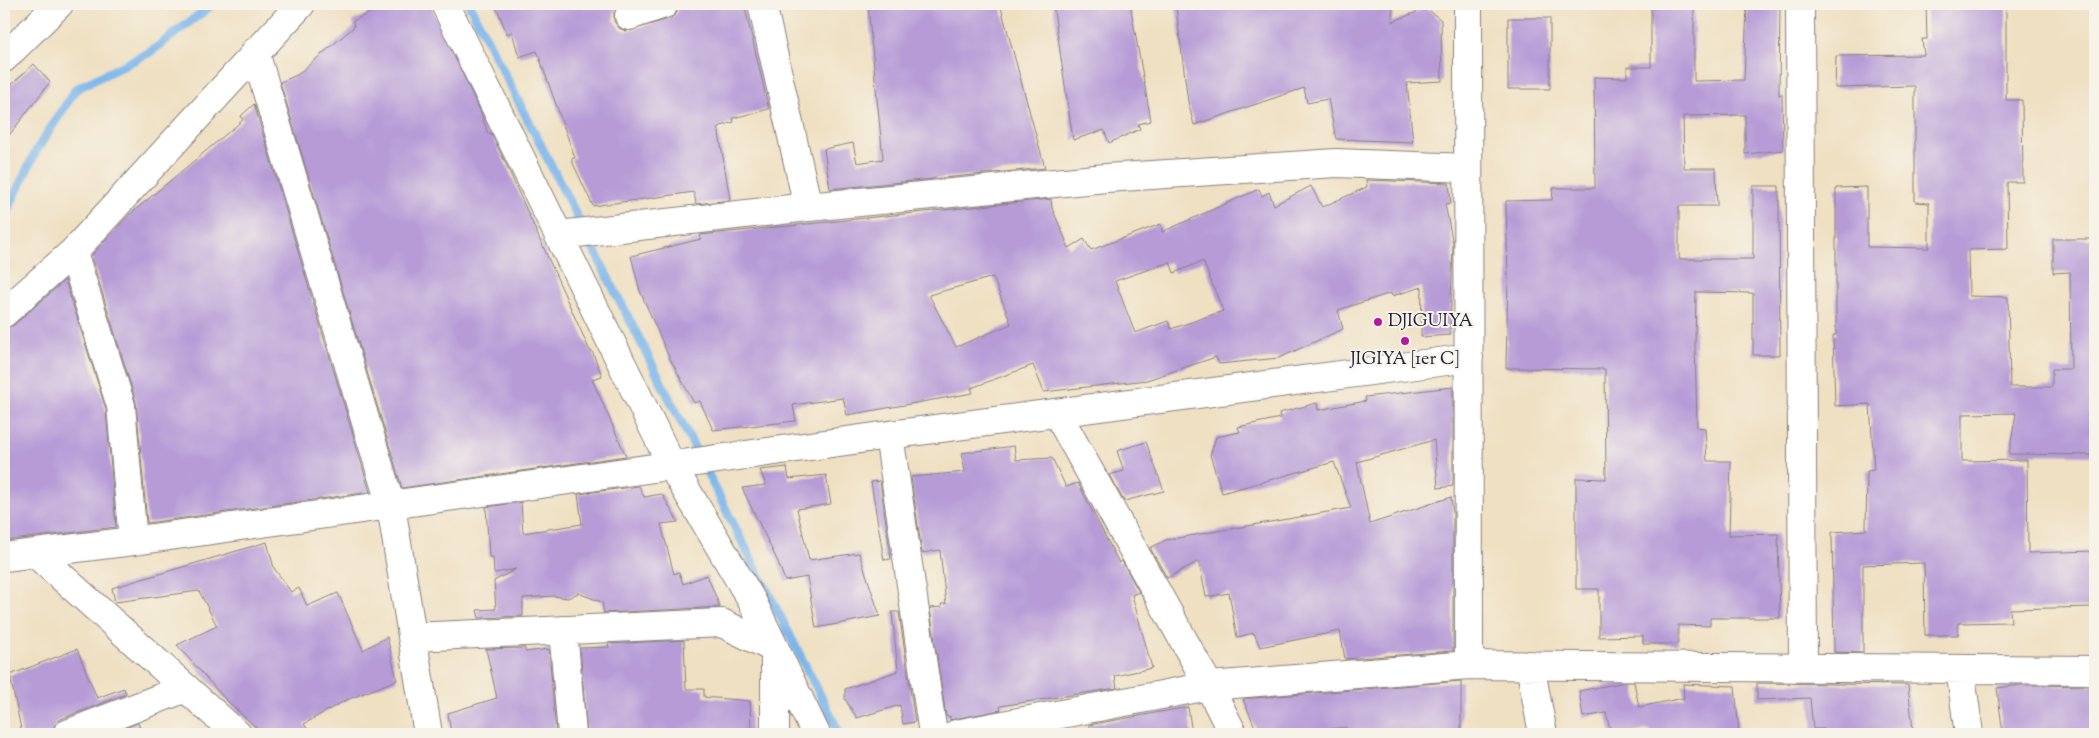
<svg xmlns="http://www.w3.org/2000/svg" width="2099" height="738" font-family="'Sorts Mill Goudy',serif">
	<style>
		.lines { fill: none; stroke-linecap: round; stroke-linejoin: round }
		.stream { stroke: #7ab5eb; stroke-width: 9 }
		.building { fill: #b69bd7; fill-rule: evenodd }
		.street-casing { stroke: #88817e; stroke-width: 30 }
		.street { stroke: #fff; stroke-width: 28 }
		.poi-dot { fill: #b5179e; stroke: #f7f3e8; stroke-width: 2 }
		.labels { text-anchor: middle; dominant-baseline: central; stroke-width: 4; stroke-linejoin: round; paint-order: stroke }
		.poi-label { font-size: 18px; fill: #22223b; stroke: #f7f3e8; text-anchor: start }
	</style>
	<rect width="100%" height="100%" fill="#f7f3e8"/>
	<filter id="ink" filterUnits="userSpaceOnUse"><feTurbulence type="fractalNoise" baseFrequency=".02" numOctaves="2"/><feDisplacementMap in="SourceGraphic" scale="10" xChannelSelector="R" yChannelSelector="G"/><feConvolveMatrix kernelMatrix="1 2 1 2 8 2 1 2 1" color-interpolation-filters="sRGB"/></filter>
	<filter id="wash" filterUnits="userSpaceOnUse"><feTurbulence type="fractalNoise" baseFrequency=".0096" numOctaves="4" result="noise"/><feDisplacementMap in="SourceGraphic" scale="20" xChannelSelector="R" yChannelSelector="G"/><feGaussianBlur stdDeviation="1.12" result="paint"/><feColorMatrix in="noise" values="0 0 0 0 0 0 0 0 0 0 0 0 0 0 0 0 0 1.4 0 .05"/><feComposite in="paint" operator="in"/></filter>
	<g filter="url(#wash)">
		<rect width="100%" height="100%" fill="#efe0c2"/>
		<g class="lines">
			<path class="stream" d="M469,4L840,734
				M4,217L36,151L76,89L152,51L213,4"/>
		</g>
		<g id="blocks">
			<path class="building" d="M382,4H430L481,113L488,134L491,133L505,162L590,351H592L602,376L592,379L626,456L402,488L280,82L297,75L354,27L353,21L373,11Z
				M495,4H620L614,13V21L619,28L626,31L670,19L676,14L679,4H744L769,109L733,118L734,122L718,127L730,200L696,204L694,192L593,206L571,159L575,158L537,51L519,57L512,32L507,34Z
				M910,4H1000L1045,168L830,189L824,149L853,143L857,163L883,159L868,7L886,8Z
				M1053,4H1130L1151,121L1138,124L1140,129L1109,143L1104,130L1073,140Z
				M1230,4H1259V8L1293,4L1393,5L1392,22L1426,8L1441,20L1442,81L1407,83L1413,142L1336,139L1328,99L1307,103L1304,88L1194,125L1188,102L1176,7Z
				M1651,4H1694V81L1744,80L1747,5L1780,6L1779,95L1782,94L1783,150L1745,154V115L1683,116L1684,168H1716L1717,206H1679V259H1753V186H1779L1780,355H1753V293L1696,292L1695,346L1697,427L1705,428L1707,461H1731L1729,535L1778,534L1780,618H1710V626L1678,625V644H1643V636L1599,637V589H1576V478L1606,479L1605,369L1506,368L1508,277L1506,201L1552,200L1553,188H1595L1594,77L1627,78V67H1651Z
				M1926,5L2006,6V100H2022L2023,182H2007L2008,249L1968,250L1969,296L2008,297L2010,387H2052V369H2071L2070,272L2053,273V239H2095V455L2009,454L2016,413L1962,414V461L2027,460L2028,553L2095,551V607L2010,609L2011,622L1958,623V635H1925L1924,563L1863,565V653L1834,652L1832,532L1866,530L1867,471L1874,470L1870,404L1835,406L1833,335H1836V188L1867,187V247L1929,248V203L1915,202V86L1835,88L1836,56L1924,55L1922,39H1927Z
				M1508,18H1550V89H1508Z
				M34,64L50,82L4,142V91Z
				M254,104L370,492L147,523L136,402L91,256L129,215L243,120L241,116Z
				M1366,180L1449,183L1451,203L1445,204L1453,244L1450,335L1421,337L1422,287L1392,296L1391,293L1338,310L1343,329L1279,358L1219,364L1216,357L1147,380L1044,392L1033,365L971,388L973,393L847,415L843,398L793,405L796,421L713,430L700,401L694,403L669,357L640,291L631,256L701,239L700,235L1051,199L1052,208L1069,248L1084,239L1091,250L1161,224L1162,232L1259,189L1262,196L1269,192L1274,205L1311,186L1322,207L1367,187ZM1203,261L1223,311L1171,329L1168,321L1135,333L1115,281L1170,262L1174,273ZM993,277L1011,324L956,347L929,295Z
				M65,280L106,409L116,527L4,541V328L14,325Z
				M1453,387V486L1438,488L1434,440L1357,462L1370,524L1451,497L1453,513V651L1345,659L1340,631L1260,647L1254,633L1237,637L1229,593L1206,597L1199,561L1167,578L1150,548L1166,540L1351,508L1334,462L1222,493L1210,455L1216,437L1240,432L1238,427L1280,418L1279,413L1317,403L1318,410L1366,401L1365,397Z
				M1146,442L1164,491L1124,501L1109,475L1124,471L1117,451Z
				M1014,446L1016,460L1052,458L1066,487L1078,483L1119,563L1122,561L1139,592L1132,595L1152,668L1115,676L1117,688L1000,706L1001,710L950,720V716L946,717L930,608L942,607L941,604H946L940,550L922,553L911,477L965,472L962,453Z
				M787,467L789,479L826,475L831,504L797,509L809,560L859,553L880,616L816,628L807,577L785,581L778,562L742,488L766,485L760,470Z
				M880,481L891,559L884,560L871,482Z
				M639,486L644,497L662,494L678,522L661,524L674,574L679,572L683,584L707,575L720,607L604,613L602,602L578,593L568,598L554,596L523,598V616L479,618L477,610L496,609L494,581L516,569L494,573L493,557H489L486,507L521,502L523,533L582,524L578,494Z
				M267,542L274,568L291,592L299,588L307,606L338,593L363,650L387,637L397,680L344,701L304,724L311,734H263L226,700L177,645L217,626L199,591L115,602L112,588Z
				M892,612H899L915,722L903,724L900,705L857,718L845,699V689L898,671Z
				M684,640L686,689H704V697L750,701L751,734H587L580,648L609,647L608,644Z
				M525,648V652L549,649L556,734H451L448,713L497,698L486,649Z
				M77,649L97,698L124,688L126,694L61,719L55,725L52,734H22L10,675Z
				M1461,681V734H1347L1346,727L1285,734H1258L1243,699Z
				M1625,682H1634L1639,707L1684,698L1683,684L1735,686L1739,734H1651L1650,729L1629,734H1611L1606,713L1583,717L1579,691Z
				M1757,683L1908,685L1913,730L1893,731V734H1825L1824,729H1813L1810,698L1757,700Z
				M2021,685L2095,686V734H2003L1997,688Z
				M1188,707L1192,734H1091L1089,725Z
				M138,723L142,734H110Z"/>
		</g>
	</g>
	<g filter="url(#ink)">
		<use href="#blocks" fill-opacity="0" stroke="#88817e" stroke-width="1"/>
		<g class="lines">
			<g class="street-casing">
				<path id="street" d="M445,4L672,466L752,601L816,734
					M762,4L808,207
					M1468,4L1469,665
					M1800,4L1803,667
					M629,16L664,4
					M255,52L391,506L428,734
					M4,58L59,4
					M559,235L808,207L1106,178L1336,163L1468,168
					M73,252L121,406L133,541
					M4,313L73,252L301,4
					M1057,413L1209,686L1233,734
					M889,435L933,734
					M35,553L237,734
					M4,557L133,541L889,435L1469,358
					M563,630L572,734
					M412,637L722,623L775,649V734
					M1530,665L1543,734
					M1960,669L1969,734
					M67,734L186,688
					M956,734L1209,686L1469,665L2095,670"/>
			</g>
			<use href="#street" class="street"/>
		</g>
	</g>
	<g class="poi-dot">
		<circle cx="1378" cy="322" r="5"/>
		<circle cx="1405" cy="341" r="5"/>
	</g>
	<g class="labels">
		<g class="poi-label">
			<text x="1388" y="322">DJIGUIYA</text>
			<text x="1405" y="360" text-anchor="middle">JIGIYA [1er C]</text>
		</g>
	</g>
	<rect width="2099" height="738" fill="none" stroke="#f7f3e8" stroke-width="20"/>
</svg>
